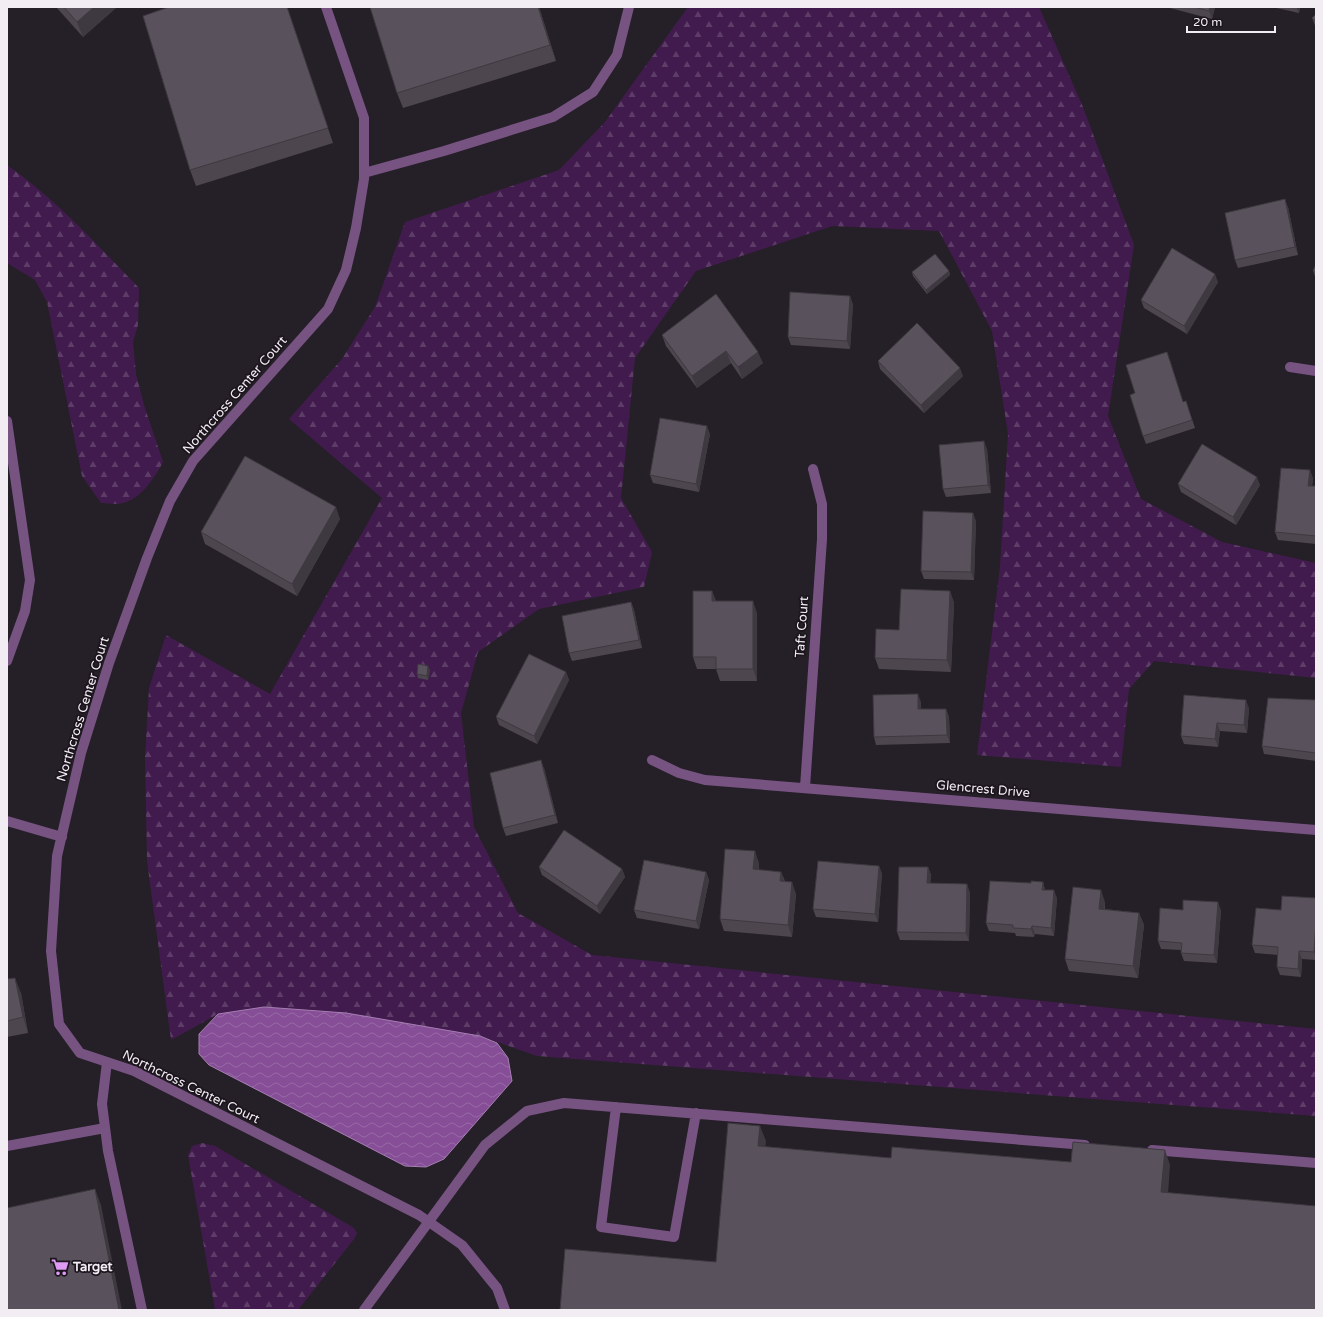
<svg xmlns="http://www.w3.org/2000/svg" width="1323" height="1317" font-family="'Varela Round',sans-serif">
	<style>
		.forest { fill: url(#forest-firs) }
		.water { fill: url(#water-waves); stroke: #a67eb3 }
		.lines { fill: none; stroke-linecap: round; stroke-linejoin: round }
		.minor { stroke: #775382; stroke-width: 10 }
		.wall { fill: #4d464e }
		.shaded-wall { fill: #3e3940 }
		.building { fill: #59515b; stroke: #3e3940 }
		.labels { text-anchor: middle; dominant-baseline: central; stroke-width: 3.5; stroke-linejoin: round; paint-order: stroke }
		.street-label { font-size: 13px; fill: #f2edf3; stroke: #1c151e }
		.poi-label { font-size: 13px; font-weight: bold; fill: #f2edf3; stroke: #1c151e; text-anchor: start }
	</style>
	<defs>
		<pattern id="forest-firs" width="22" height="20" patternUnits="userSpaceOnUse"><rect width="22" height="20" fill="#421b4e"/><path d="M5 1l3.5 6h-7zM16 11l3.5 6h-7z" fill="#5e3c68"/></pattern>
		<pattern id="water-waves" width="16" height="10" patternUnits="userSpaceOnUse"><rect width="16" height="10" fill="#864e97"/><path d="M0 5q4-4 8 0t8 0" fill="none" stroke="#9868a6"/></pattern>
	</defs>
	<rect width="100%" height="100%" fill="#251f27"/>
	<path class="forest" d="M688,7H1039L1083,107L1134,245L1108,416L1141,499L1222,542L1316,563V678L1154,661L1129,689L1121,767L977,755L1000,567L1008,434L992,331L939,231L832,226L696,271L635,358L621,498L652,552L644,587L539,609L478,652L461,713L474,827L518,913L592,955L1316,1029V1116L537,1056L480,1036L264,1007L218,1014L171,1040L147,861L145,757L149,688L166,635L270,694L382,498L289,419L342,359L375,307L405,222L559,170L605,122Z
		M7,165C56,199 97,245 139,288L138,325L133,342L136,374L144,405L163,462C155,477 141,499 123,503C116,505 108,503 101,503L82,476L47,302L35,280L7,263Z
		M202,1143L215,1146L354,1228L357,1233L354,1239L298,1310H215L188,1155L192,1146Z"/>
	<path class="water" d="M264,1007L346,1013L480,1036L497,1043L508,1058L512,1081L444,1159L426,1167L405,1166L209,1065L199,1054V1034L218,1014Z"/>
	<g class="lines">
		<path class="minor" d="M326,7L364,118V179L356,228L346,270L328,309L193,461L170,501L147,558L109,663L81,753L57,856L51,951L59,1024L80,1053L134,1071L419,1215L462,1245L497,1288L505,1310
			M364,173L444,151L553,117L593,92L617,55L629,7
			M1290,367L1316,371
			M7,421L30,580L25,611L7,661
			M652,760L679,773L705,780L1316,830
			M805,787L822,539V504L813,469
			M7,821L62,837
			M107,1062L102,1104L108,1151L142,1310
			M616,1107L601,1227L674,1237L696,1113
			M7,1146L105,1128
			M1152,1150L1316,1163
			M364,1310L485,1145L527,1111L564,1103L1085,1145"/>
	</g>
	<path class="wall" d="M56,7H117L83,37Z
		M169,7H287L333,143L196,186L190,170Z
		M539,7L556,61L403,108L397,93Z
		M1166,7H1215L1212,19Z
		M1272,7H1300L1299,13Z
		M1316,14V28L1312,18Z
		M1288,207L1298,255L1238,268L1235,260Z
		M1316,264V279L1313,271Z
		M949,271L950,275L927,294L913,276L912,272Z
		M1218,282L1187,334L1144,308L1141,300Z
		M716,294L763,363L742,379L731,363L697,388L666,346L662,335Z
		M853,304L850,349L791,345L788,337Z
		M1170,360L1183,402L1186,401L1195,428L1146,444L1143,436L1135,393Z
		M878,361L963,376L924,413L880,369Z
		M710,434L699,492L653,483L650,475Z
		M987,449L991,493L946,497L943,489Z
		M1310,470L1313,479L1312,486H1316V544L1278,540L1275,532Z
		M1178,484L1260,485L1236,525L1181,492Z
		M340,519L297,596L205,544L201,532Z
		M976,521L974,580L924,579L921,571Z
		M712,591L716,601L757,613V681H720L716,669H697L693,657Z
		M950,591L954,603L951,672L879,669L875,658L899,630Z
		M631,602L634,610L642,648L572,661L569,653Z
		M430,670L428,680L418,678L417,674Z
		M566,672L569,680L537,744L499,725L496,717Z
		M1316,700V761L1264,754L1262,746Z
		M921,702V709H946L949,717L950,743L876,745L874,737Z
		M1249,708L1247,733L1220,731L1218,747L1184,744L1181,736Z
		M544,768L558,823L506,836L503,828Z
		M759,863V870L781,872L785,881L796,894L792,937L724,931L720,919Z
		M879,866L882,874L878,922L816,917L813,909Z
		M539,867L622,869L625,877L600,914L542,875Z
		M928,867L931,875L930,883L970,892L969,941L900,940L897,932Z
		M706,872L709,880L699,929L637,918L634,910Z
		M1043,882L1045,890L1057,898L1054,936L1035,934L1034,937L1016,936L1015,933L989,931L986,923L1031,883Z
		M1316,898V960L1302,959L1301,977L1280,975L1277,967L1278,955L1255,953L1252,945L1281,910Z
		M1105,902V909L1139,913L1144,925L1138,978L1069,971L1065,959Z
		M1183,910H1221L1217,963L1184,961L1181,953V950L1161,949L1158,941Z
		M7,979L21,993L28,1033L7,1037Z"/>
	<path class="shaded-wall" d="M94,7H117L83,37L77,22Z
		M538,7H539L556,61L550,45Z
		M1210,7H1215L1212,19L1209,11Z
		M1296,7H1300L1299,13Z
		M1285,199L1288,207L1298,255L1295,247Z
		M949,271L950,275L927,294L926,290Z
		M1215,274L1218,282L1187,334L1184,326Z
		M850,296L853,304L850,349L847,341Z
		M726,351L731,363L697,388L692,376Z
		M758,352L763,363L742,379L738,367Z
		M960,368L963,376L924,413L921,405Z
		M707,426L710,434L699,492L696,484Z
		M984,441L987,449L991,493L988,485Z
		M1310,470L1313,479L1311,494L1308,486Z
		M1257,477L1260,485L1236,525L1233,517Z
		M336,507L340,519L297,596L292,584Z
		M973,513L976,521L974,580L971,572Z
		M712,591L716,602L712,601Z
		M950,591L954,603L951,672L947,660Z
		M753,601L757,613V681L753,669Z
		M631,602L634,610L642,648L639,640Z
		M428,666L430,670L428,680L427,676Z
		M566,672L569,680L537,744L534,736Z
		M918,694L921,702V717L918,709Z
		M1246,700L1249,708L1247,733L1244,725Z
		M946,709L949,717L950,743L947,735Z
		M1217,723L1220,731L1218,747L1215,739Z
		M541,760L544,768L558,823L555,815Z
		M755,851L759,863L758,881L753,869Z
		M879,866L882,874L878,922L875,914Z
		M928,867L931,875L930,891L927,883Z
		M622,869L625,877L600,914L597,906Z
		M706,872L709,880L699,929L696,921Z
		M781,872L785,884L780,881Z
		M792,882L796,894L792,937L788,925Z
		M1043,882L1045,890H1042Z
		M967,884L970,892L969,941L966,933Z
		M1054,890L1057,898L1054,936L1051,928Z
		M1101,890L1105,902L1103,921L1099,909Z
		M1218,902L1221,910L1217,963L1214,955Z
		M1139,913L1144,925L1138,978L1133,966Z
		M1316,920V958L1314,952Z
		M1032,926L1035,934L1034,937L1031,929Z
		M1299,951L1302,959L1301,977L1298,969Z
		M15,978L21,993L28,1033L23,1017Z
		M760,1126L766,1141L764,1162L758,1146Z
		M1165,1150L1170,1165L1167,1208L1161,1192Z
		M95,1189L101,1205L122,1310H119Z"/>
	<path class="building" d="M64,7H94L77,22Z
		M169,7H287L328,128L190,170L143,16Z
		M370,7H538L550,45L397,93Z
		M1194,7H1210L1209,11Z
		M1316,14V22L1312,18Z
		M1285,199L1295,247L1235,260L1225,213Z
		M1172,248L1215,274L1184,326L1141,300Z
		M935,254L949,271L926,290L912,272Z
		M1316,264V273L1313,271Z
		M790,292L850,296L847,341L788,337Z
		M716,294L758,352L738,367L726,351L692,376L662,335Z
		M917,323L960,368L921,405L878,361Z
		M1167,352L1183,402L1186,401L1192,420L1143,436L1130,395L1135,393L1126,365Z
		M660,418L707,426L696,484L650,475Z
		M984,441L988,485L943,489L939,445Z
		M1202,444L1257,477L1233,517L1178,484Z
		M245,456L336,507L292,584L201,532Z
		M1281,468L1310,470L1308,486H1316V536L1275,532Z
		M923,511L973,513L971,572L921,571Z
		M901,589L950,591L947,660L875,658L876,629L899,630Z
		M693,591H712V601H753V669H716V657H693Z
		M631,602L639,640L569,653L562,616Z
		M529,654L566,672L534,736L496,717Z
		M418,664L428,666L427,676L417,674Z
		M918,694V709H946L947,735L874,737L873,695Z
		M1184,695L1246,700L1244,725L1217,723L1215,739L1181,736Z
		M1268,698L1316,700V753L1262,746Z
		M541,760L555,815L503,828L490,773Z
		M564,830L622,869L597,906L539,867Z
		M725,849L755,851L753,869L781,872L780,881L792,882L788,925L720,919Z
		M644,860L706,872L696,921L634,910Z
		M818,861L879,866L875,914L813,909Z
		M899,867H928L927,883L967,884L966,933L897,932Z
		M990,881L1031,883V881L1043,882L1042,890H1054L1051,928L1032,926L1031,929L1013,928V925L986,923Z
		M1073,887L1101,890L1099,909L1139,913L1133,966L1065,959Z
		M1282,896L1316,898V920L1314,952L1299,951L1298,969L1277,967L1278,947L1252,945L1256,908L1281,910Z
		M1183,900L1218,902L1214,955L1181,953L1182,943L1158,941L1160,908L1183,910Z
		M15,978L23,1017L7,1021V979Z
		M728,1123L760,1126L758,1146L891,1158L892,1147L1071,1162L1073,1142L1165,1150L1161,1192L1316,1206V1310H560L565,1249L716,1262Z
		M95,1189L119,1310H7V1208Z"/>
	<defs>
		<g id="supermarket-bare" transform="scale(1.38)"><path d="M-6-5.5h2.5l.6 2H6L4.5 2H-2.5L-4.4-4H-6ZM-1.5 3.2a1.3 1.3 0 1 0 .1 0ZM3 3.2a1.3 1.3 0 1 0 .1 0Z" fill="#dd99f3" stroke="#1c151e" stroke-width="2.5" paint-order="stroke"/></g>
	</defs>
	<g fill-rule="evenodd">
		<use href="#supermarket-bare" x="60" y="1267"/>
	</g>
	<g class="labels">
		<g class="street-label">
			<text transform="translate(235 395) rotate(-49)">Northcross Center Court</text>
			<text transform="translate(802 627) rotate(-86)">Taft Court</text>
			<text transform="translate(83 709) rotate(-73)">Northcross Center Court</text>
			<text transform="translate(983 789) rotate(5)">Glencrest Drive</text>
			<text transform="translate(191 1087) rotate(26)">Northcross Center Court</text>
		</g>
		<g class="poi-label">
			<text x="73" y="1267">Target</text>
		</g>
	</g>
	<rect width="1323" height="1317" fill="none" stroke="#f2edf3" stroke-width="16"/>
	<path d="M1187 26v6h88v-6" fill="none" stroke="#f2edf3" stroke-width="2"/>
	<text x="1193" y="26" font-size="12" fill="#f2edf3" stroke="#1c151e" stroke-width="3" paint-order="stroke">20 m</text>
</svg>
